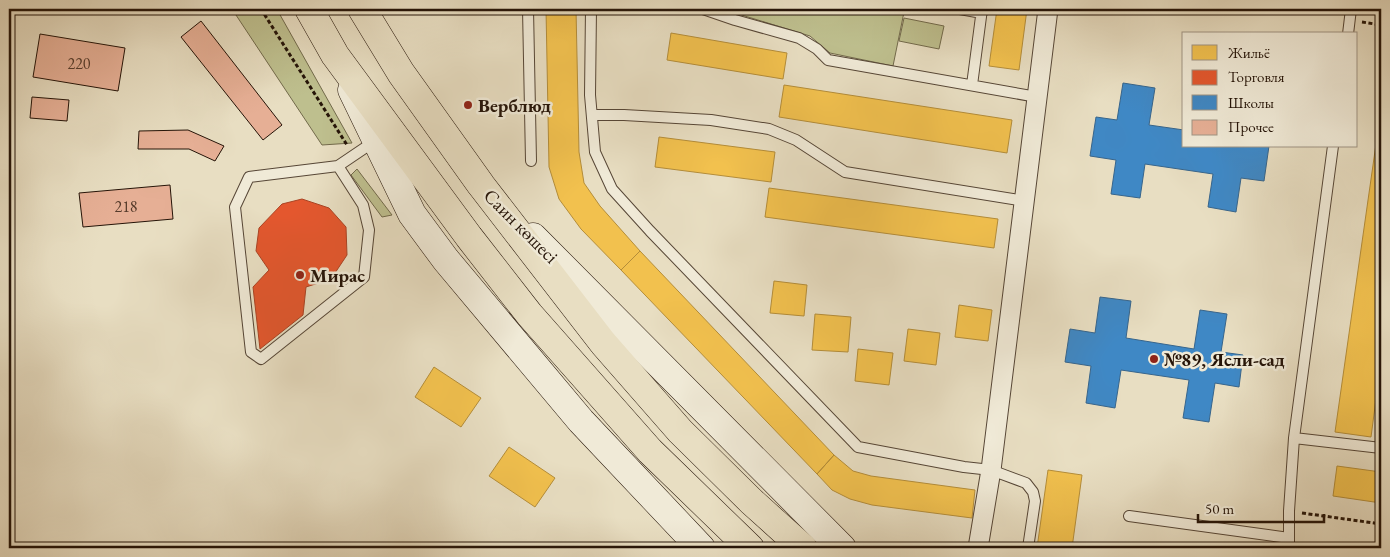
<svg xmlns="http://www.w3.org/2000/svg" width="1390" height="557" font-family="'EB Garamond',serif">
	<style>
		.green { fill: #bebf8e; stroke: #726a4b }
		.homes { fill: #f2c14e; stroke: #b48d39 }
		.shops { fill: #e4572e; stroke: #ab4323 }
		.schools { fill: #3f88c5; stroke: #37658c }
		.building { fill: #e6af95; stroke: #251408 }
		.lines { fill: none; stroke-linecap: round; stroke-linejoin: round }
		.lane-casing { stroke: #564636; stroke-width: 12 }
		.street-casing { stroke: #564636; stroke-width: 21 }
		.secondary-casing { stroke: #251408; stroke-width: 29 }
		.primary-casing { stroke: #251408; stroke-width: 29 }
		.path { stroke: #251408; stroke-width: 3; stroke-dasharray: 4 2.5; stroke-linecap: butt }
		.lane { stroke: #f0ead7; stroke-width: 10 }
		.street { stroke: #f0ead7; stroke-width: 19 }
		.secondary { stroke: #f0ead7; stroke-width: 28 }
		.primary { stroke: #e8dec2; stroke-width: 28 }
		.poi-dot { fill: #8f2418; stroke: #f0ead7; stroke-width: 2 }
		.labels { text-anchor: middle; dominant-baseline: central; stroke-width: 5; stroke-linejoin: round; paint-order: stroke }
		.number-label { font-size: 16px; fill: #553b2b }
		.poi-label { font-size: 19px; font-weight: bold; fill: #251408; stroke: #f0ead7; text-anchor: start }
		.street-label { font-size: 19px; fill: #251408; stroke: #f0ead7 }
	</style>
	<rect width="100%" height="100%" fill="#e8dec2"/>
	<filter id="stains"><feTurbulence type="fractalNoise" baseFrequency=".004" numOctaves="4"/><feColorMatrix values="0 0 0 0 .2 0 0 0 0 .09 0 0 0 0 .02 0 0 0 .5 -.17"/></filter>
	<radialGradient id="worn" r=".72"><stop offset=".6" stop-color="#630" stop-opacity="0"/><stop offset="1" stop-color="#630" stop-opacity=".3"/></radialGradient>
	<path class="green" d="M232,9H274L279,13L352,143L322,145Z
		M722,9H889L904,12L893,66L830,53L810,36Z
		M904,18L944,26L939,49L899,41Z
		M357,169L392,215L382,217L351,175Z"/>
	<path class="homes" d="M546,9H576L579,152L584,183L600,206L640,251L621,270L581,229L559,199L549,167Z
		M997,9H1027L1019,70L989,66Z
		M671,33L787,53L783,79L667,60Z
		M784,85L1012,120L1007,153L779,117Z
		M1380,116H1381V361L1371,437L1335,432Z
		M659,137L775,152L771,182L655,167Z
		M769,188L998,219L994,248L765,217Z
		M640,251L834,455L817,474L621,270Z
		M774,281L807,285L804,316L770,313Z
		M959,305L992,310L988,341L955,337Z
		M815,314L851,317L848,352L812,350Z
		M908,329L940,333L936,365L904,361Z
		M858,349L893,353L889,385L855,381Z
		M434,367L481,398L461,427L415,397Z
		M509,447L555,478L535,507L489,476Z
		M834,455L853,471L871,476L975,490L972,518L872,505L850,499L832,490L817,474Z
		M1337,466L1381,472V503L1333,496Z
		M1048,470L1082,475L1072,548H1037Z"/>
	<path class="shops" d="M302,199L329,208L346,227L347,255L331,279L306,287L303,315L260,349L253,287L269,270L256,251L259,228L282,204Z"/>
	<path class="schools" d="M1123,83L1155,88L1149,125L1184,130V146H1269L1264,181L1241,178L1236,212L1208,207L1213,174L1145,164L1140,198L1111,194L1116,160L1090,156L1096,117L1117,120Z
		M1100,297L1131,301L1126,338L1194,349L1200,310L1227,314L1221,352L1243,355L1239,387L1215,383L1209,422L1183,418L1189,380L1121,370L1115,408L1086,403L1091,366L1065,362L1070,329L1095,333Z"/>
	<path class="building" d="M201,21L282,125L263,140L181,37Z
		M40,34L125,48L118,91L33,77Z
		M32,97L69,100L67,121L30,118Z
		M188,130L224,146L215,161L189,149H138L139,131Z
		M170,185L173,219L83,227L79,193Z"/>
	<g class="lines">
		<g class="lane-casing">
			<path id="lane" d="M528,9L531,161
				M591,9L590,95L595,152L612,189L650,231L858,447L964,467L991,470L1026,483L1033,492L1035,501L1028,548
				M703,9L735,20L799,38L817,49L828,60L1037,97
				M960,9L982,13
				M1348,34L1351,9
				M972,85L982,9
				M592,115H624L711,120L769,129L796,140L845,172L1025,201
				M338,166L363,205L369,230L364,277L261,359L251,352L235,207L249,177L338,166L375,141
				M1294,438L1381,448
				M1129,516L1289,538
				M1289,548V511L1294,438L1333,146"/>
		</g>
		<g class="street-casing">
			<path id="street" d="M978,548L991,470L1048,9"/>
		</g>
		<g class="secondary-casing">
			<path id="secondary" d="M352,90L412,214L446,260L581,421L701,548
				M533,237L842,548"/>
		</g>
		<g class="primary-casing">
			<path id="primary" d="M309,9L335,55L469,237L529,314L650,451L750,548
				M362,9L401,73L481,185L603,343L680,431L751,501L803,548"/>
		</g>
		<path class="path" d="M261,9L347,145
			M1324,9L1337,13
			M1362,22L1381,25
			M1302,513L1381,524"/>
		<use href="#lane" class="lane"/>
		<use href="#street" class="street"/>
		<use href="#secondary" class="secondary"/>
		<use href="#primary" class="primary"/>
	</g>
	<g class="poi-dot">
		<circle cx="468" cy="105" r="5"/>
		<circle cx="300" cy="275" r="5"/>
		<circle cx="1154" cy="359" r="5"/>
	</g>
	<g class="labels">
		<g class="number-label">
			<text x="79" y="63">220</text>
			<text x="126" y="206">218</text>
		</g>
		<g class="poi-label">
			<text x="478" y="105">Верблюд</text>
			<text x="310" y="275">Мирас</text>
			<text x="1164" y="359">№89, Ясли-сад</text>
		</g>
		<g class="street-label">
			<text transform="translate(521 226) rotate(45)">Саин көшесі</text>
		</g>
	</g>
	<rect width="1390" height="557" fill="none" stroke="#e8dec2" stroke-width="30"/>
	<rect x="10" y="10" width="1370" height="537" fill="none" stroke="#251408" stroke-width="2.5"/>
	<rect x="15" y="15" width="1360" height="527" fill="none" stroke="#251408"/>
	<rect x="1182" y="32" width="175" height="115" fill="#f0ead7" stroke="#9f9484"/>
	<rect x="1192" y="45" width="25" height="15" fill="#f2c14e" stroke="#9f9484"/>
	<text x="1228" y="58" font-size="15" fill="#251408">Жильё</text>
	<rect x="1192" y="70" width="25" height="15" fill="#e4572e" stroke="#9f9484"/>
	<text x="1228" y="82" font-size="15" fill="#251408">Торговля</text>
	<rect x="1192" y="95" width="25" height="15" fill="#3f88c5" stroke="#9f9484"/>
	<text x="1228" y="108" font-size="15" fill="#251408">Школы</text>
	<rect x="1192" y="120" width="25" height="15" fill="#e6af95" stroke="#9f9484"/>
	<text x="1228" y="132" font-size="15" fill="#251408">Прочее</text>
	<path d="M1198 514v8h126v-8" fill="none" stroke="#251408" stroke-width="2.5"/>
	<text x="1205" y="514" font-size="15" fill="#251408" stroke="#f0ead7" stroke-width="4" paint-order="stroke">50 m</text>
	<rect width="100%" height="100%" filter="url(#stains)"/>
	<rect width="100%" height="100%" fill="url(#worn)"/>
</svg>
